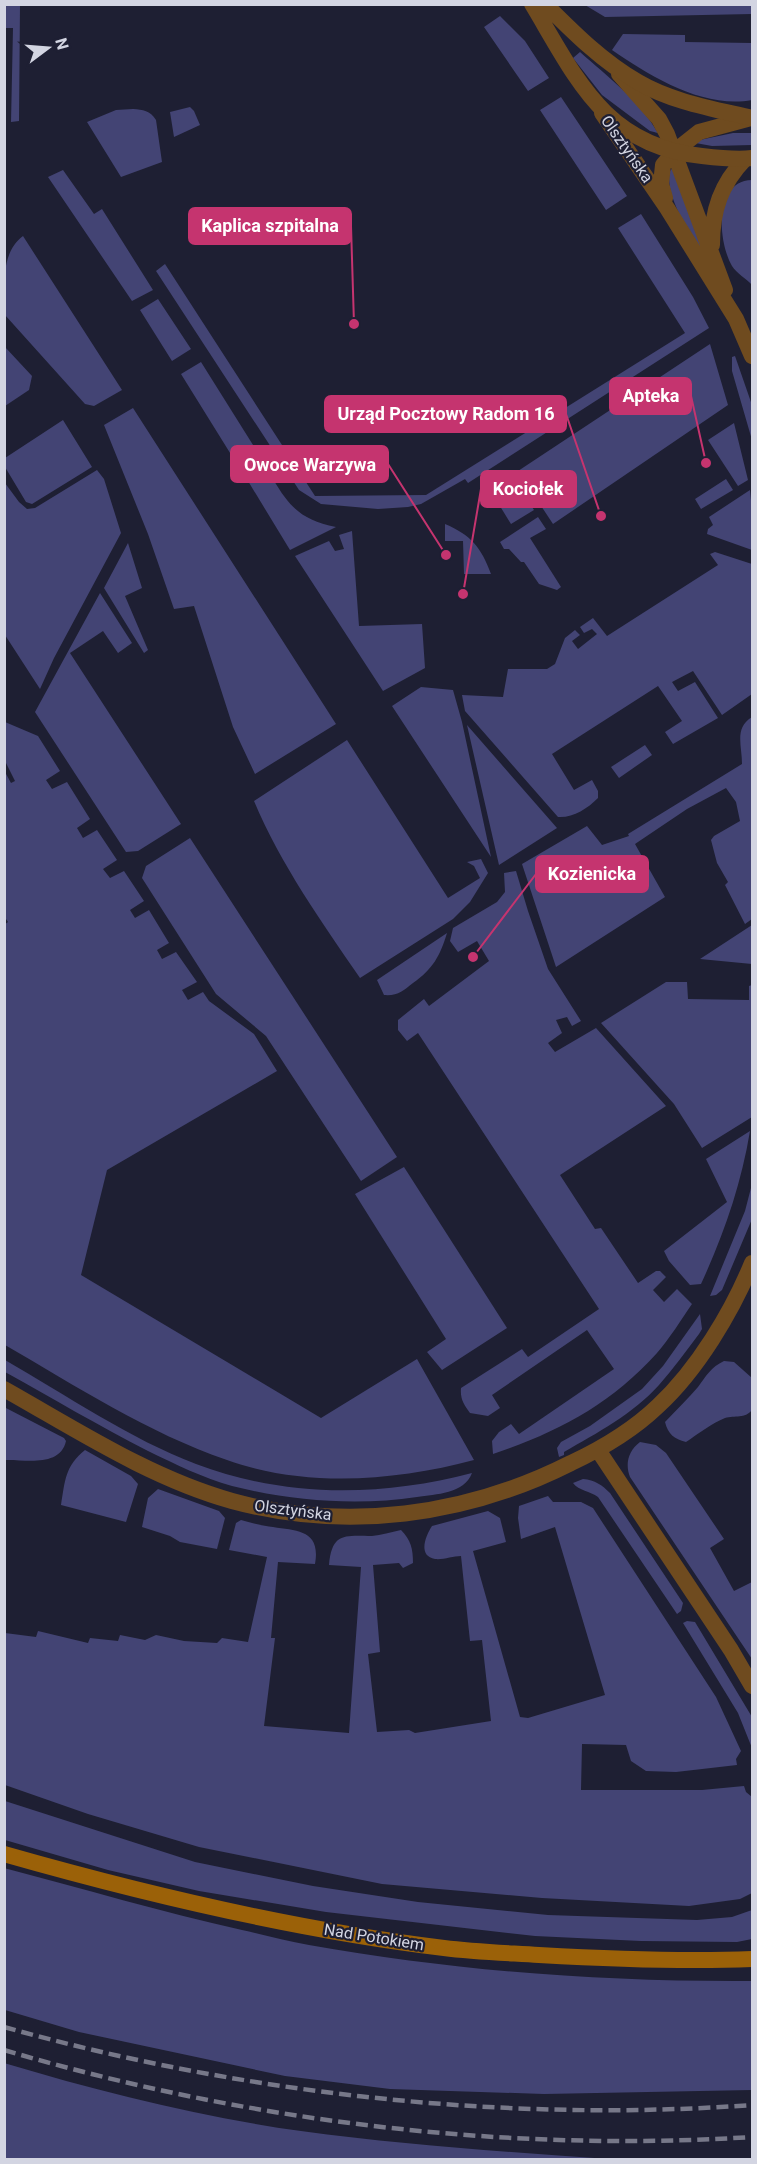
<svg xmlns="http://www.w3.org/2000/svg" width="757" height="2164" font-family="Roboto,sans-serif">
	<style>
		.green { fill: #434474 }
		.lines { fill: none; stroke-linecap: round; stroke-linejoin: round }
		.minor { stroke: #6f4b1f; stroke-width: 16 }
		.tertiary { stroke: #6f4b1f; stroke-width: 16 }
		.secondary { stroke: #9b6108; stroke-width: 16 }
		.rail { stroke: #777889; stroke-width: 4.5; stroke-dasharray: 12 6; stroke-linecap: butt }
		.labels { text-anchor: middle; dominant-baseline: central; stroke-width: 4.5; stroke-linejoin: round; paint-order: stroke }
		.street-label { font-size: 16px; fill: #d3d5e2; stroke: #1e1f33 }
		.leader { fill: none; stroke: #c5346f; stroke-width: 2 }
		.callout-dot { fill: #c5346f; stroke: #1e1f33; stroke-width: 2 }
		.callout { fill: #c5346f; stroke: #c5346f; stroke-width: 2 }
		.callout-label { font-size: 18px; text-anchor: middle; font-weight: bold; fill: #fff }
	</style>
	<rect width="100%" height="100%" fill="#1e1f33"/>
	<path class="green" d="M4,5H20L19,121L11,122L13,28H5Z
		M585,5H752V14L605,17Z
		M500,16L525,41L549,78L528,91L484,27Z
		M623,34L685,35V42L752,43V100C704,109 651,77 612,50Z
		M580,52C608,77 639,100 658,133L650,131L602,95L573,58Z
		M561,97L627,196L606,210L540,110Z
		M190,107L194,111L200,125L174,137L170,112Z
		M133,109C143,110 150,110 156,120L162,162L121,177L87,122L116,110Z
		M733,133H752V145L712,146L690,142Z
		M671,169L676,172L710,266C698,247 660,192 671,169Z
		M63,170L94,214L102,209L153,290L132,301L48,177Z
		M752,180V285C747,279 736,273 732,266C718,242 713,181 752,180Z
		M641,214L693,297L709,328L468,483L465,479L421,504L408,507L378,509L321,504L299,490L156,271L165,264L315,496L426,495L685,333L618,228Z
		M23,236L122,390L94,406L85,404L5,315C4,289 0,253 23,236Z
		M158,299L191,349L172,361L140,310Z
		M710,344L728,405L553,524L518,471Z
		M5,347L32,376L29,390L5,406Z
		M735,356L752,405V440L732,371V357Z
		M201,362L268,469H240L181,374Z
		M133,408L336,724L255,774L233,727L194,606L174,609L148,534L104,425Z
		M63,420L92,467L32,504L26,502L5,467V458Z
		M734,423L748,480L738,486L708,440Z
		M97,470L104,479L121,533L54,658L40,689L5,635V483L19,502L27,509L35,508Z
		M273,479C290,508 302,520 336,527L290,550L248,481Z
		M726,479L733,490L701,509L695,499Z
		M517,483L534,510L511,524L495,498Z
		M750,490L752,511V550L707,534L708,529L713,525L709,517Z
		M538,517L546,529L530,538L561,587L557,590L539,584L524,562H521L509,549H504L500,542Z
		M445,524C471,535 481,547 491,574H464L463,541H445Z
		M352,531L359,626L422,624L425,668L383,691L295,556L329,541L335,551L344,549L339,535Z
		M128,543L142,588L125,596L148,650L144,653L104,588Z
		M715,552L752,564V694L722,715L693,671L672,682L678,691L695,682L718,718L673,744L665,732L682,721L658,686L552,754L574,790L592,780L598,791V798C587,809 573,818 558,817L465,711L462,695L503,697L508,669H547L555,664L565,638L575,630L580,635L572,641L578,649L597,634L592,629L584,633L580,627L593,618L607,636L718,565L710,554Z
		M100,593L132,643L118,653L103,631L70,653L181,824L138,851L126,852L35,712Z
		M421,687L453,690L462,722L491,857L392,706Z
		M752,717V919L745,924L725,885L728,882L717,863L711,840L714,836L740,821L736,802L726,788L687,809L635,844L665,897L556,967L522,864L587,826L602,845L629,836L628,834L742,764C742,745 734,728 752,717Z
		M5,722L38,736L60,771L46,780L52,789L67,782L90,819L77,828L83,838L97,830L117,860L103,869L110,878L124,871L144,901L130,910L135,918L149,910L169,943L157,950L162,959L176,952L197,982L182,990L188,1000L203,992L209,1001L254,1034L277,1071L107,1170L81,1275L321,1418L417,1359L474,1460C395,1481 306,1488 227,1460C148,1433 76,1386 5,1345L4,925L8,922L4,916L5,772L11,783L15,781L5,761Z
		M467,725L557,828L499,865Z
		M347,740L448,898L480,878L474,866L467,862L481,859L488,873L470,902L453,919L360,978C321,921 281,865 254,801Z
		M645,745L652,755L619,778L611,767Z
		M190,838L397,1157L361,1181L266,1036L216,994L142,878L146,866Z
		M516,871L528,911L548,969L581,1021L572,1026L567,1017L556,1020L562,1033L548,1043L555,1052L596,1028L666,1106L560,1175L595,1229L601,1228L638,1283L656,1271H660L666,1277L653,1290L664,1302L677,1289L692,1304C681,1320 670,1338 657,1353C610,1405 558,1432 493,1454L492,1441L499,1432L511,1424L519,1434L614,1369L587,1330L492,1395L500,1408L488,1416L470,1413C464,1405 460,1399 461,1388L522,1349L528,1357L599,1309L418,1033L407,1041L398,1030V1020L424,999L429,1006L489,961L477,941L458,952L450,941L453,928L497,902L505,892L504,873Z
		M752,925V964L700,959Z
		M447,933C440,956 433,969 413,983C403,991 398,996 384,995L377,980Z
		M666,982H687L688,999L749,1000V986L752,985V1117L702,1148L674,1104L601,1023Z
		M750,1131C741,1185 724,1234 701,1284L690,1285L669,1261L664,1251L727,1202L706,1159Z
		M404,1167L507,1328L442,1370L427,1352L446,1339L355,1194Z
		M752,1184V1219L722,1290L716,1295L710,1296L745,1211Z
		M700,1314L702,1329L699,1334C686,1351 673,1369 659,1385C633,1414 597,1433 564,1452V1455L559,1457L557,1448L561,1442L590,1426L642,1389L663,1366Z
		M5,1360C66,1395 130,1439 196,1464C286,1498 380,1497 472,1473C464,1494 436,1494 417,1497C357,1506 291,1501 232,1486C203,1478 175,1464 148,1451C99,1426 52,1398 5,1372Z
		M724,1361L734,1362L752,1378V1410C745,1419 735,1415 725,1418C712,1423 698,1434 686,1442C674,1439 668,1434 665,1422C676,1410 688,1399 698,1387C706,1376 711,1367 724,1361Z
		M4,1407L64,1438L66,1441C60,1468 24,1459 5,1460Z
		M640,1442L656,1445L666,1453L724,1539L710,1548L734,1591L752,1582V1659L630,1477C625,1464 628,1451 640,1442Z
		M85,1450L131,1476L138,1484L126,1522L61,1505C65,1481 65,1466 85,1450Z
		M583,1479C595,1480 602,1485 610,1493L683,1603L681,1611L677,1614L598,1497C590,1491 579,1491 573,1483Z
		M158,1489L219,1511L225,1518L217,1549L180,1542L170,1536L142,1527L148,1498Z
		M548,1496L553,1502H581L593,1508L716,1697L741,1751L736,1759L737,1765L676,1772L646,1771L631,1761L626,1745L582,1744L581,1790H702L744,1786L746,1792L752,1797V1893L740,1899L689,1906L542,1898L382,1884L199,1847L88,1814L5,1785V1633L36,1637L38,1631L88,1643L90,1638L118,1641L120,1635L145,1640L156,1635L184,1641L217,1643L222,1638L248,1642L267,1557L229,1550L236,1523L241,1520C251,1523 263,1526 273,1527C298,1531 321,1530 315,1564L278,1562L271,1638H275L264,1726L349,1733L361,1567L329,1565C332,1532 345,1536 372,1536C381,1535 391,1532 401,1530C411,1540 413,1549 413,1563L403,1568L399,1563L373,1565L380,1652L368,1654L377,1732L409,1730L415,1733L491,1721L482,1640L470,1641L461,1556C453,1556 443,1560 435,1559C417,1556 426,1535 432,1526L488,1511L500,1518L506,1542L473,1551L520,1717L528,1718L605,1695L555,1527L521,1539L518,1518L519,1506Z
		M687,1621L695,1622L752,1717V1748L738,1713L683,1623Z
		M5,1801L195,1862L313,1886L418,1902L548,1915L697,1920L732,1917L752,1910V1939L737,1942L641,1941L535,1936L326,1912L199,1891L108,1870L5,1840Z
		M4,1868C84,1889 162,1912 242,1930C264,1935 286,1941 309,1945C455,1971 604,1982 752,1981V2090L544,2094L390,2089L285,2076L79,2032L5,2010Z
		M4,2063C101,2092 201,2117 301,2131C404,2145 506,2152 609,2159H5Z"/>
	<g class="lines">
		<path class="minor" d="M619,74L659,119L667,134L725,290
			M602,113L667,208L736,319L752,356
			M665,198L661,184L663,165L675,151L699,132L751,118
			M712,245C712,210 721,184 745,159
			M4,1389C77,1430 150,1478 232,1501C346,1532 466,1516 571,1463C603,1448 632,1431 658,1406C697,1370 732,1312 752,1263
			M598,1450L731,1650L752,1686"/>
		<path class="tertiary" d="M532,4C577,79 605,146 702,156C719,158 736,160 752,158
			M545,4C574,33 602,61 638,82C672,102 714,109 752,118"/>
		<path class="secondary" d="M4,1854C148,1895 295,1930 444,1948C475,1952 508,1953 539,1955C610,1959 681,1962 752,1959"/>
		<path class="rail" d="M4,2027C243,2094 505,2123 752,2105
			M4,2050C244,2121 503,2153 752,2137"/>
	</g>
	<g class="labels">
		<g class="street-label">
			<text transform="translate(627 149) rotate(55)">Olsztyńska</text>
			<text transform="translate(293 1510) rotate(7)">Olsztyńska</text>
			<text transform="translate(374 1937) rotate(9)">Nad Potokiem</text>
		</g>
	</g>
	<path class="leader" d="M354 324L351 226M706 463L691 396M601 516L566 414M446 555L388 464M463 594L481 489M473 957L536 874"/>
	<g class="callout-dot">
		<circle cx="354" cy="324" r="6"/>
		<circle cx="706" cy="463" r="6"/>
		<circle cx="601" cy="516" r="6"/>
		<circle cx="446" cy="555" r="6"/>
		<circle cx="463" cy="594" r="6"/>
		<circle cx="473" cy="957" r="6"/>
	</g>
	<g class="callout">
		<rect x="189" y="208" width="162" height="36" rx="6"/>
		<rect x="610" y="378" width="81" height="36" rx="6"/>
		<rect x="325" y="396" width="241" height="36" rx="6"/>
		<rect x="231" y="446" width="157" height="36" rx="6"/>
		<rect x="481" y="471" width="95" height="36" rx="6"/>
		<rect x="536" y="856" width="112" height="36" rx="6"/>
	</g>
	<g class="callout-label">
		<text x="270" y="232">Kaplica szpitalna</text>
		<text x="651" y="402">Apteka</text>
		<text x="446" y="420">Urząd Pocztowy Radom 16</text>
		<text x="310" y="471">Owoce Warzywa</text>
		<text x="528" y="495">Kociołek</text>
		<text x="592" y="880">Kozienicka</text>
	</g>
	<rect width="757" height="2164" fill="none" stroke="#d3d5e2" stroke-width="12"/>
	<g transform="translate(48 48) rotate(74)" stroke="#1e1f33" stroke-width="4.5" paint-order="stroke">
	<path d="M0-4.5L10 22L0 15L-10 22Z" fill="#d3d5e2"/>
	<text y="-9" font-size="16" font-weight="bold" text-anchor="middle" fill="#d3d5e2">N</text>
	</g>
</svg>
